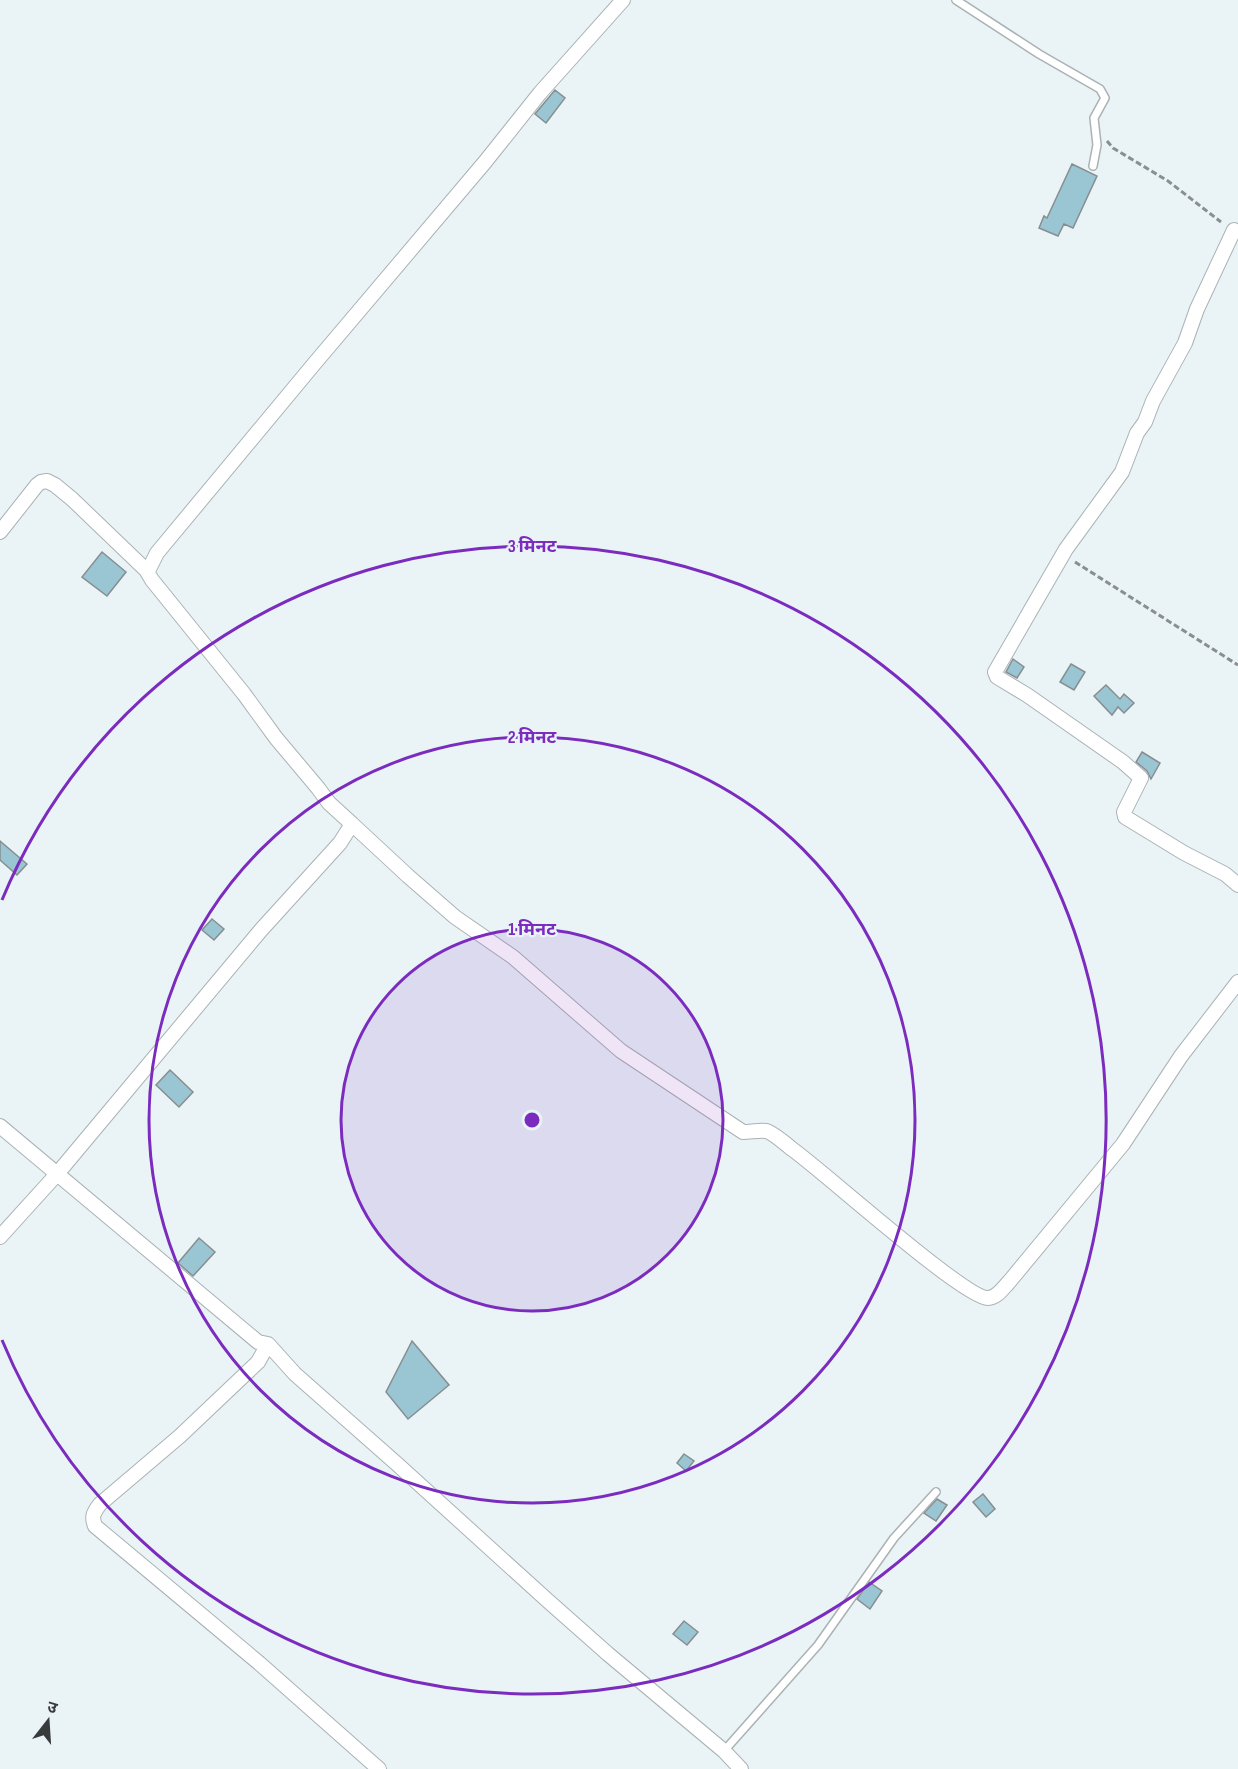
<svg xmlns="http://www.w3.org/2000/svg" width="1238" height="1769" font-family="'Sofia Sans Condensed','Noto Sans Devanagari',sans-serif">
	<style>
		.building { fill: #99c6d2; stroke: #868e91; stroke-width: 1.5 }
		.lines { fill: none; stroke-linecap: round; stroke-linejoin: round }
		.service-casing { stroke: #aab2b4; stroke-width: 10 }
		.minor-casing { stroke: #aab2b4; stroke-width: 16 }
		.path { stroke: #898e90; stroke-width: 3; stroke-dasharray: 6 3; stroke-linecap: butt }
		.service { stroke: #fff; stroke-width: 7 }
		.minor { stroke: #fff; stroke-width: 14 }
		.ring { fill: none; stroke: #7b2cbf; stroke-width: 3 }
		.centre { fill: #7b2cbf; stroke: #eaf3f6; stroke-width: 3 }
		.ring-label { font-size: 18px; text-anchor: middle; font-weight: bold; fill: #7b2cbf; stroke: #eaf3f6; stroke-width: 4.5; stroke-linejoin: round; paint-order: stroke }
	</style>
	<rect width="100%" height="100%" fill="#eaf3f6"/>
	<path class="building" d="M555,90L565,98L546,123L535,114Z
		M1072,164L1097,176L1073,228L1064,224L1058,236L1039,228L1044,216L1047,218Z
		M102,552L126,572L107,596L82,577Z
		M1013,659L1024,667L1017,678L1006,672Z
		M1071,664L1085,672L1074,690L1060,682Z
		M1106,685L1120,699L1124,694L1134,703L1124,713L1118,707L1112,715L1094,696Z
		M1142,752L1160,763L1151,779L1147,771L1136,762Z
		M0,841L27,864L17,875L0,860Z
		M212,919L224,929L214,940L202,930Z
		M170,1070L193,1092L179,1107L156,1085Z
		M199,1238L215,1252L193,1276L178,1263Z
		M412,1341L449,1385L408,1419L386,1392Z
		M684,1454L694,1461L686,1471L677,1463Z
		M983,1494L995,1509L986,1517L973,1502Z
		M937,1499L947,1505L936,1521L924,1513Z
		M869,1582L882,1591L870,1609L857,1599Z
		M684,1621L698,1632L687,1645L673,1634Z"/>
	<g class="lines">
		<g class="service-casing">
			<path id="service" d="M956,0L1039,54L1100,89L1105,98L1094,118L1097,145L1093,166
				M724,1751L818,1645L894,1538L936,1492"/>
		</g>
		<g class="minor-casing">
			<path id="minor" d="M1234,230L1197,309L1185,343L1153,401L1145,422L1137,433L1122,472L1066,549L995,672L997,677L1027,695L1123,762L1141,778L1124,812L1125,817L1184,853L1225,874L1238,885
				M0,532L37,485L41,482L47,481L55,485L72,499L146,570
				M352,824L408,876L455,917L513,957L621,1051L743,1132C750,1132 760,1130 766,1131C772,1132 787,1145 792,1149C822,1170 965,1299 988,1298C997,1298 1003,1288 1009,1282L1123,1144L1181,1056L1238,982
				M0,1126L258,1342L268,1344L258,1362L180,1436L100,1504C94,1512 91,1516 95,1526L259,1663L379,1769
				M0,1237L57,1174L261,930L340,843L352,824L329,803L318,788L276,738L244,694L152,580L146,570L149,569L157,553L314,364L485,162L540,93L623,0
				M268,1344L295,1374L397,1464L547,1600L608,1654L724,1751L741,1769"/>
		</g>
		<path class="path" d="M1107,141L1113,148L1168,181L1221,222
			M1075,562L1238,665"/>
		<use href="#service" class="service"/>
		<use href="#minor" class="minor"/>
	</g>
	<circle cx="532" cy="1120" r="191" fill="#7b2cbf" fill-opacity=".12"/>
	<g class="ring">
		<circle cx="532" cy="1120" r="191"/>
		<circle cx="532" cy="1120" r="383"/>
		<path d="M2 900A574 574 0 1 1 2 1340"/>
	</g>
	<circle cx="532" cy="1120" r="9" class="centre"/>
	<g class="ring-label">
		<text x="532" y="552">3 मिनट</text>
		<text x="532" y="743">2 मिनट</text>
		<text x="532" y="935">1 मिनट</text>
	</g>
	<g transform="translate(48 1721) rotate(17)" stroke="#eaf3f6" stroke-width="4.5" paint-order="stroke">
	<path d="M0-4.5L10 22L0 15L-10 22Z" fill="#383b3c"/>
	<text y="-9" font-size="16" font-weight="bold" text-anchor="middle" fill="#383b3c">उ</text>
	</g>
</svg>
